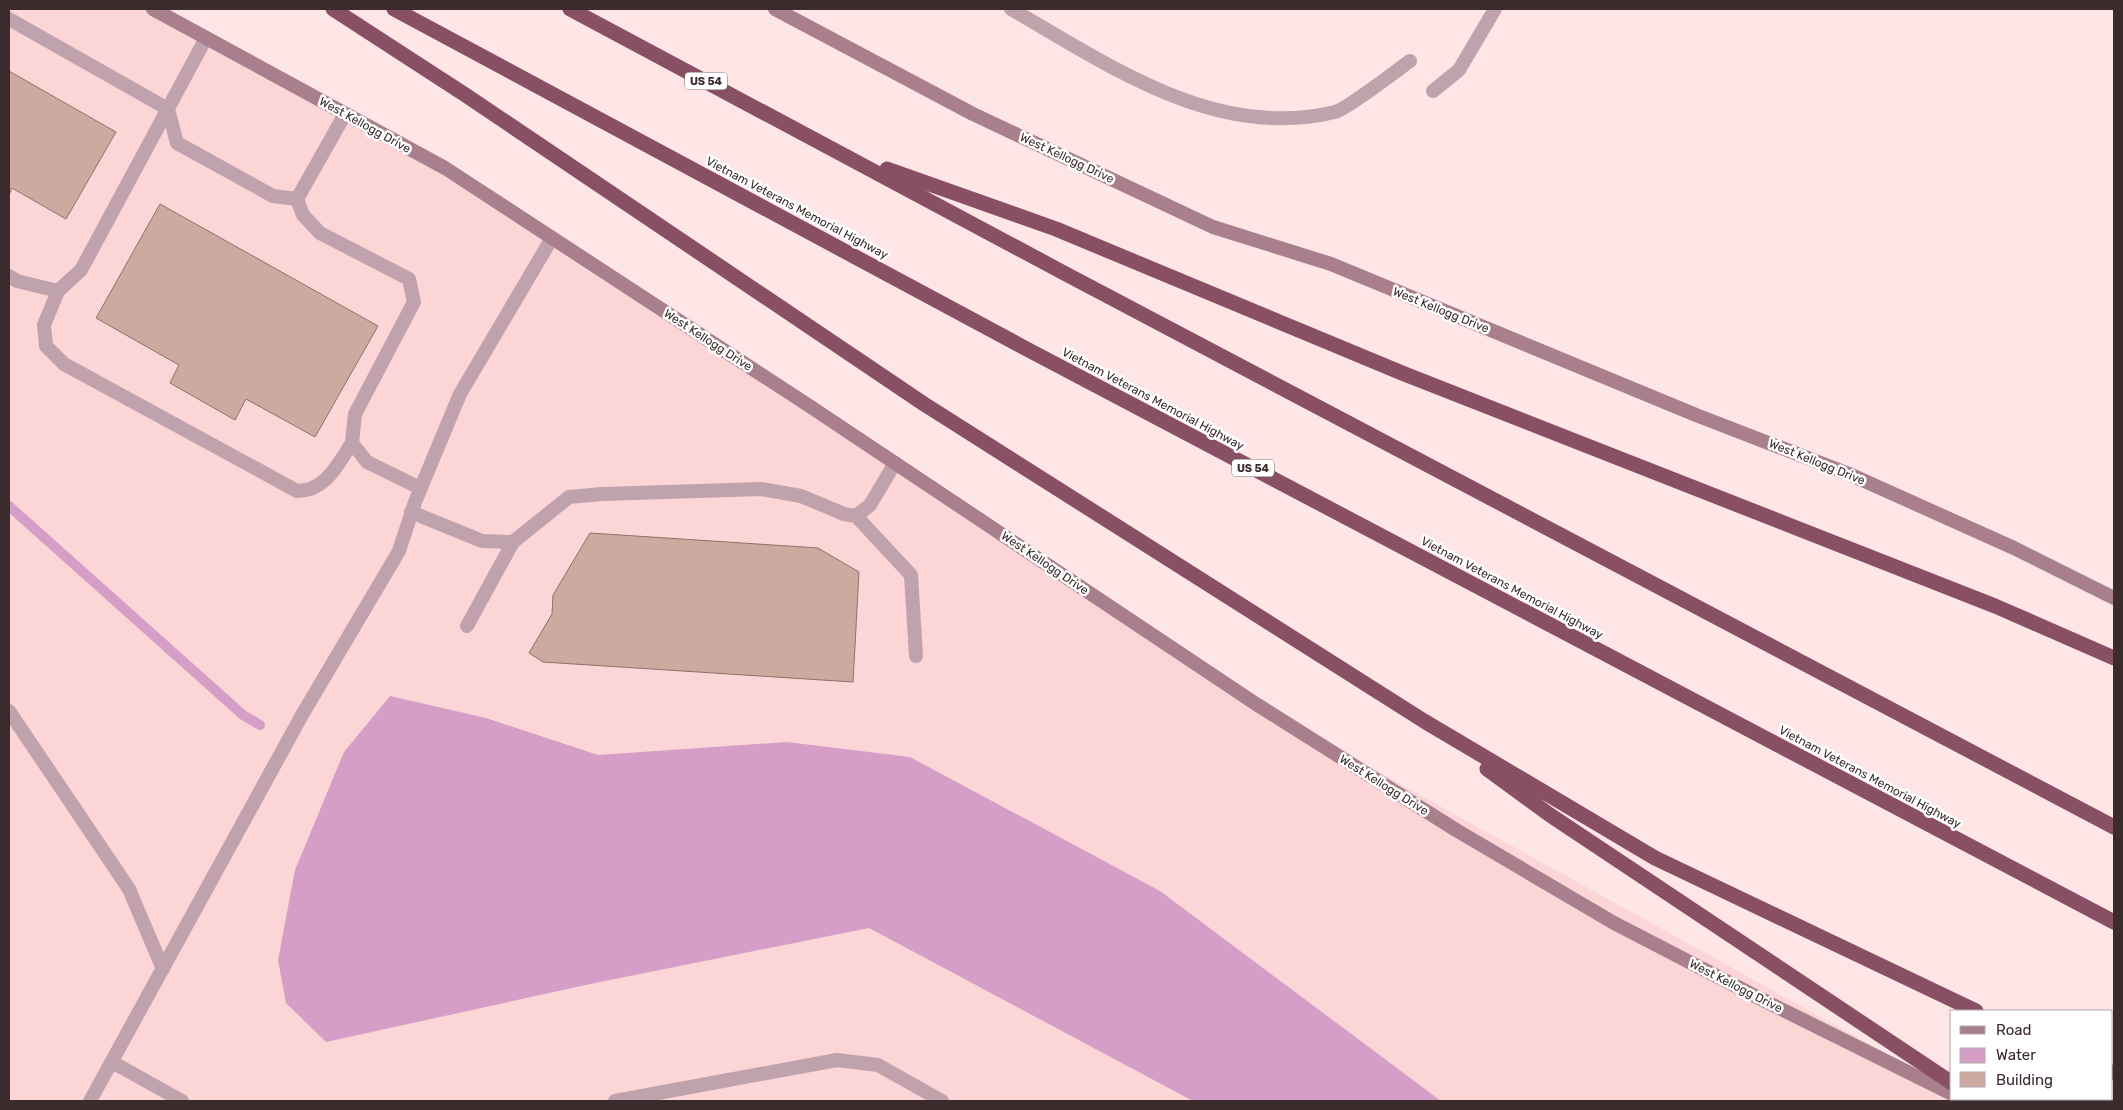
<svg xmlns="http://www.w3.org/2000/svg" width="2123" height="1110" font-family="Rubik,sans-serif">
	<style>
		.built { fill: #fcd5d7 }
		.water { fill: #d49ec6 }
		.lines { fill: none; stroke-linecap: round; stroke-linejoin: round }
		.stream { stroke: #d49ec6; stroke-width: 10 }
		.building { fill: #cea9a0; stroke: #916f67 }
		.service { stroke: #c0a2ad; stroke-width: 14 }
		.minor { stroke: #c0a2ad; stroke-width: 14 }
		.secondary { stroke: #a97f8e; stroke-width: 14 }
		.motorway { stroke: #884f65; stroke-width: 15 }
		.labels { text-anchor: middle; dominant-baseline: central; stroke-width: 5; stroke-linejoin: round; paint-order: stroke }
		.shield { fill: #fff; stroke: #766b6b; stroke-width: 1 }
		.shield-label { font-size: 11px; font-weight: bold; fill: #3b2b2c }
		.street-label { font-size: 12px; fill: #3b2b2c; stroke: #fff }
	</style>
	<rect width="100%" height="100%" fill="#fee5e6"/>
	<path class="built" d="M9,9H144L445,168L1256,704L1972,1101H9Z"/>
	<path class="water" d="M390,696L486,718L598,755L787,742L910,757L1160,891L1441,1101H1193L869,928L595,983L326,1042L286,1003L278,960L295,870L344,752Z"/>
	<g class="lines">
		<path class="stream" d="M9,506L243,715L260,725"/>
	</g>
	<path class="building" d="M9,71L116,132L66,219L12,188L9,195Z
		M160,204L378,326L315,437L246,399L235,420L170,383L179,365L96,318Z
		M590,533L818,548L859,572L853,682L543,662L529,653L552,614L553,595Z"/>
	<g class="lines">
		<path class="service" d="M1011,9C1109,65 1215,141 1335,112C1347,109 1396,71 1410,61
			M9,19L168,109L177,143L273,196L297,199
			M1433,91L1459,70L1495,9
			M345,114L297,199L303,215L320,233L409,279L414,302L355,414L352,443L367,462L420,488
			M9,276L17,281L58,291L81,270L206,38
			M58,291L44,325L46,346L64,364L297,491C326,491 337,465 352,443
			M411,512L482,541L513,542L569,497L602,494L761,489L801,496L844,514L856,516L870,505L895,463
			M856,516L911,575L916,656
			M467,626L513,542
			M9,711L129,889L163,969
			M112,1062L182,1101
			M615,1101L837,1060L878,1065L942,1101"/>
		<path class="minor" d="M90,1101L302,715L399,551L415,502L460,394L552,238"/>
		<path class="secondary" d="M153,9L445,168L811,407L1256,704L1456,830L1614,923L1759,998L1952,1094
			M775,9L973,114L1213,227L1331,264L1696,415L1849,474L2014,548L2114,598
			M1962,1099L1967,1101"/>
		<path class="motorway" d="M333,9L464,94L924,404L1424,721L1655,858L1976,1011
			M394,9L1021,346L2114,922
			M570,9L1064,273L2114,827
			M887,169L1056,229L1402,373L1995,606L2114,658
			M1487,769L1550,815L1952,1083
			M2112,1072L2114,1073
			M1975,1099L1979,1101"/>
	</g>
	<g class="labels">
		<g class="shield">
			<rect x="685" y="72.5" width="42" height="17" rx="4"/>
			<rect x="1232" y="459.5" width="42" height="17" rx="4"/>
		</g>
		<g class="shield-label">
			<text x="706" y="81">US 54</text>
			<text x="1253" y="468">US 54</text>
		</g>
		<g class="street-label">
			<text transform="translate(365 125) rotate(29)">West Kellogg Drive</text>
			<text transform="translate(1067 158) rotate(25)">West Kellogg Drive</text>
			<text transform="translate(797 208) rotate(28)">Vietnam Veterans Memorial Highway</text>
			<text transform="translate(1441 310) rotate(22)">West Kellogg Drive</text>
			<text transform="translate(708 340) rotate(33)">West Kellogg Drive</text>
			<text transform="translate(1153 399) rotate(28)">Vietnam Veterans Memorial Highway</text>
			<text transform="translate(1817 462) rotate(22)">West Kellogg Drive</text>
			<text transform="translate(1045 563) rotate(34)">West Kellogg Drive</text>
			<text transform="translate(1512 588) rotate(28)">Vietnam Veterans Memorial Highway</text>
			<text transform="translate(1870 777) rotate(28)">Vietnam Veterans Memorial Highway</text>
			<text transform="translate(1384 785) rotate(32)">West Kellogg Drive</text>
			<text transform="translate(1736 986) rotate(27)">West Kellogg Drive</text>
		</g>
	</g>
	<rect width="2123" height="1110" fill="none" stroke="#3b2b2c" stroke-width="20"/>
	<rect x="1950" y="1010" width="162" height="90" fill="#ffffff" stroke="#b1aaab"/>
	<rect x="1960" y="1026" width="25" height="8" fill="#a97f8e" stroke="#b1aaab"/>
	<text x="1996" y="1035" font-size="15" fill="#3b2b2c">Road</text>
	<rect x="1960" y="1048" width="25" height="15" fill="#d49ec6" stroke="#b1aaab"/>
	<text x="1996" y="1060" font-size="15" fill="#3b2b2c">Water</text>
	<rect x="1960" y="1072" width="25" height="15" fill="#cea9a0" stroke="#b1aaab"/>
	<text x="1996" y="1085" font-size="15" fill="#3b2b2c">Building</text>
</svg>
